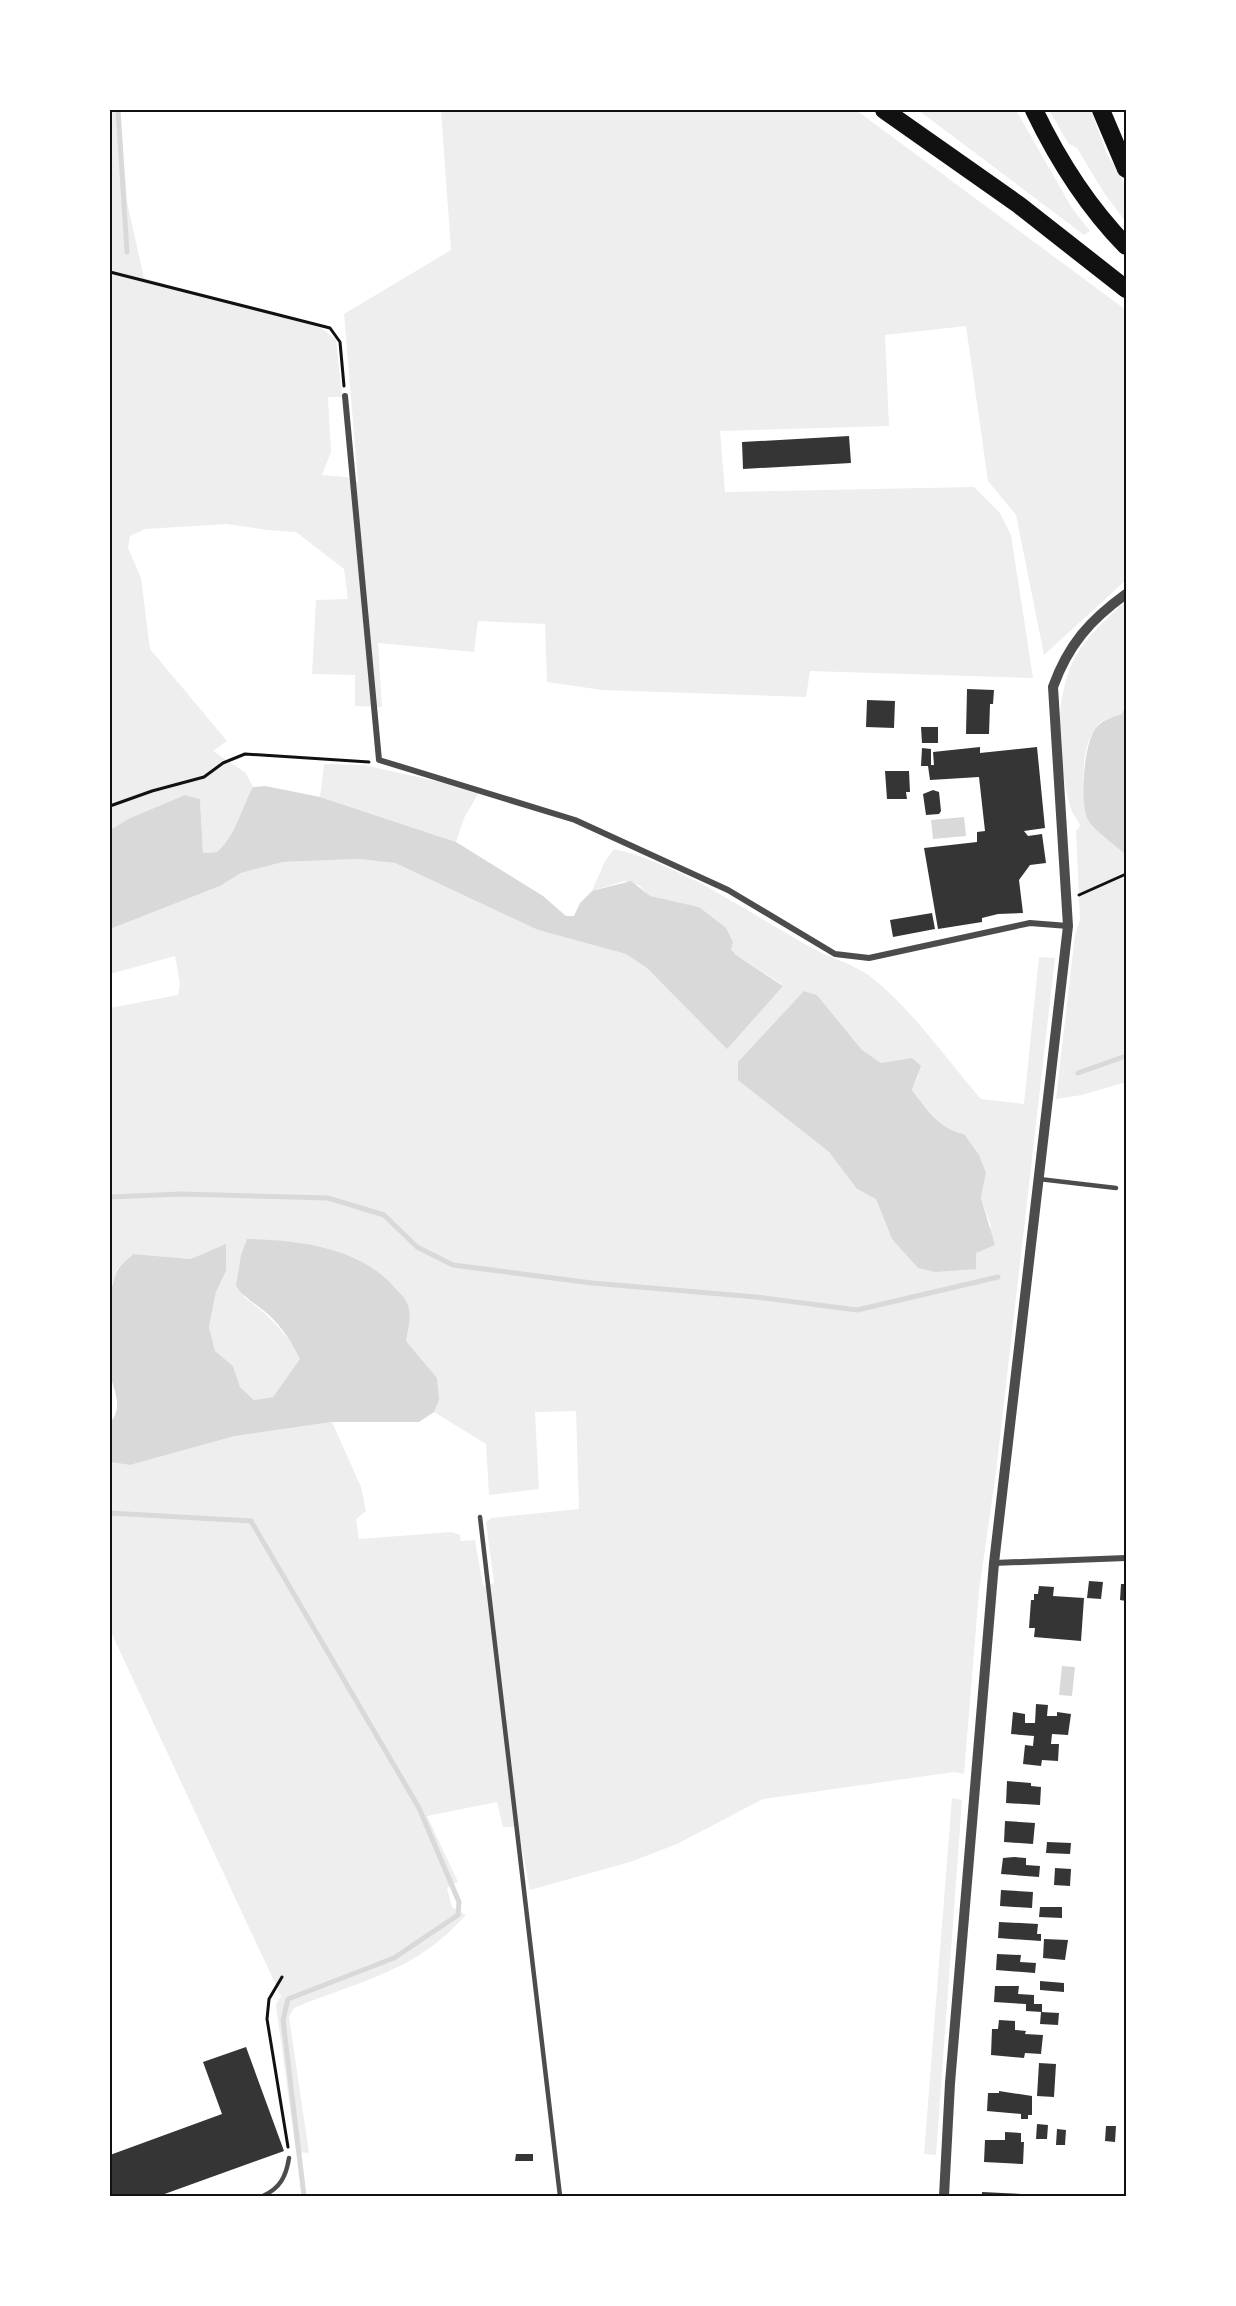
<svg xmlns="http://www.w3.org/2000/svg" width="1236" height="2306" font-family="Ubuntu,sans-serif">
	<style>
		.green { fill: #eee; fill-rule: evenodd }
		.water { fill: #d9d9d9 }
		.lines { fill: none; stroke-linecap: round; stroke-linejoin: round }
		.stream { stroke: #d9d9d9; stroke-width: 5 }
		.building { fill: #353535 }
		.path { stroke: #111; stroke-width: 3 }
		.service { stroke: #4c4c4c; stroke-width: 4.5 }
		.minor { stroke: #4c4c4c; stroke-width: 6 }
		.tertiary { stroke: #4c4c4c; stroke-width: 10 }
		.motorway { stroke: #111; stroke-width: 18 }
		.neatline { fill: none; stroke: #111; stroke-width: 2 }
	</style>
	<rect width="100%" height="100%" fill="#fff"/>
	<path class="green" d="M110,110H120L127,202L144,278L321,328L336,339L342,397H328L331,452L322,475L346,477L358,482L344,314L451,250L441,110H856L1126,310V580L1044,655L1016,515L988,481L966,326L885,335L889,426L720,431L725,492L974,487L1000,513L1011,535L1033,678L810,671L806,697L602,690L547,682L545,624L478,621L474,652L378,643L382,707L355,706V675L312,674L316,600L348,599L344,569L296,532L267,530L227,524L145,529L130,536L128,548L141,578L150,649L227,741L213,751L246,773L253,787C241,809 236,835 218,852L203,853L200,799L185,795L130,818L110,830Z
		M918,110H1016L1072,208L1090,231L1084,235Z
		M1049,110H1091L1106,152L1126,186V222L1104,193L1077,148L1068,143Z
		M1126,601V703L1122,714C1115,716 1107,718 1101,722C1079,738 1081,798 1089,820C1091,825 1121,851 1126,853V1082L1082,1095L1056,1099L1075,935L1080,920L1076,831L1080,826C1078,819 1072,814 1070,806C1057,760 1052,688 1081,648C1093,630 1110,616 1126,601Z
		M324,764L364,765L480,791L464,818L456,842L320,797Z
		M614,849C685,866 747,912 810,947C828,957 856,965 871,977C914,1011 946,1059 981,1099L1024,1104L1039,957L1055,958L996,1472L979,1591L964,1774L954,1772L763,1799L677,1844L630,1862L530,1890L518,1827H503L497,1802L427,1816L458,1882L447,1888L452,1907L466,1915C414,1973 361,1980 294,2008L289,2017L309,2153L296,2152L276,2005L281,1996L110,1630V1462L130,1465L235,1436L332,1422L361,1487L366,1511L356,1519L359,1539L451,1532L460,1535L461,1541L475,1540L483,1586L494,1583L486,1522L491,1518L579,1509L576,1411L535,1412L539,1489L489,1495L486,1444L434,1412C447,1380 425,1365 406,1341C408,1329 412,1317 408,1305C406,1299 401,1294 397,1290C362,1247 299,1240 247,1240L244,1297C269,1315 285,1332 301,1358L273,1397L254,1400L240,1387L233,1366L215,1352L209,1327L216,1292L226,1271L191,1259L133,1254L117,1269L110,1290V1008L178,995L180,984L175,956L110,974V929L220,886L241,873L283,862L358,859L395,863L538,930L626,954L647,968L727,1048L783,985L736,955L699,907L649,896L639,885L624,881L592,891L605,861ZM804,991L817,995L862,1050L881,1063L890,1062L919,1074L912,1090C927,1110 939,1129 964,1134L986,1173L981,1198L991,1226L983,1249L976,1253V1269L892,1239L876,1199L857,1189L829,1152L738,1079Z
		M952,1798L962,1800L936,2155L924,2154Z"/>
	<path class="water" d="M1126,703V853L1125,854C1116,846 1096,831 1090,823C1078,808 1084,744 1095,729C1102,720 1112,717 1122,714Z
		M265,786L320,797L456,842L543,896L566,916H574L580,903L592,891L631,881L650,896L699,907L726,928L733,942L731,949L736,955L783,986L727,1049L647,968L626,954L538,930L395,863L358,859L283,862L241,873L220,886L110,929V830L130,818L185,795L200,799L203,853L217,852C236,836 241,808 253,787Z
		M964,817L966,836L933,839L931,820Z
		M804,991L817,995L862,1050L881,1063L912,1058L921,1066L912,1090C927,1110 939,1129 964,1134L979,1155L986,1173L981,1198L995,1245L976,1253V1269L935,1272L918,1268L892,1239L876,1199L857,1189L829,1152L738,1080V1062Z
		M247,1239C299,1240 362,1247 397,1290C401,1294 406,1299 408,1305C412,1317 408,1329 406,1341L437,1378L439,1400L434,1412L419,1422H332L235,1436L130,1465L110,1462V1423C125,1405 112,1390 110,1371C106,1347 107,1292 117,1271C120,1265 128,1259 133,1254L191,1259L226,1244V1271L216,1292L209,1327L215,1351L233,1366L240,1387L254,1400L273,1397L300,1359C292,1343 282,1327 269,1315C257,1304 245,1299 236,1286L241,1255Z
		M1062,1666L1075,1667L1072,1696L1059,1695Z"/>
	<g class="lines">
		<path class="stream" d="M118,110L127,252
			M1078,1073L1126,1056
			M110,1197L181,1194L328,1198L384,1215L417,1247L453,1265L592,1283L756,1297L857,1310L998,1277
			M110,1513L251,1521L419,1808L459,1902L458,1915L394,1958L288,1999L283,2020L304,2196"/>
	</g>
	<path class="building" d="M849,436L851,463L743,469L742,442Z
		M967,689L994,690L993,704H990L989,734H966Z
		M867,700L895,701L894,728L866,727Z
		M921,727H938V743H922Z
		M980,747V753L1037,747L1045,828L1024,831L1028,836L1042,834L1046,863L1030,865L1019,880L1023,913L998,914L982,918V922L938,929L924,848L977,842V832L985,831L979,777L930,780L928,766H921L922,748L931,749V765H934L933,752Z
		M885,771H909L910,792H906L907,799H887Z
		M933,790L939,792L941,811L939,814L926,815L923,794Z
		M932,913L935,929L893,937L890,920Z
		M1089,1581L1103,1582L1101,1599L1087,1598Z
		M1121,1584H1126V1601L1120,1600Z
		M1039,1586L1054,1587L1053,1596L1084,1598L1081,1641L1034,1637L1035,1628H1029L1031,1600H1034V1594H1038Z
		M1036,1704L1048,1705L1047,1716H1057V1712L1071,1714L1068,1735L1052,1734L1051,1744H1059L1058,1761L1042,1760L1041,1766L1023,1764L1025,1745L1033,1746L1034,1736L1011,1734L1013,1712L1025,1714V1723H1035Z
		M1007,1781L1031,1783V1786L1041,1787L1040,1805L1006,1803Z
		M1005,1821L1035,1823L1033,1844L1004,1842Z
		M1047,1842L1071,1843L1070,1854L1046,1853Z
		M1014,1857L1026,1858V1865L1040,1866L1039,1877L1001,1874L1003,1858Z
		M1055,1868L1071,1869L1070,1886L1054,1885Z
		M1001,1890L1033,1892L1032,1908L1000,1906Z
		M1040,1907H1062V1918L1039,1917Z
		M999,1922L1038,1924L1037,1934H1041V1941L998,1938Z
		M1044,1939L1068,1940L1065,1960L1043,1958Z
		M997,1954L1021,1955L1020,1962L1036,1963L1035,1973L996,1970Z
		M1040,1981L1064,1983V1992L1040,1990Z
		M995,1986H1019L1018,1994L1034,1995V2004H1042V2012L1026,2011V2004L994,2002Z
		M1041,2012L1059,2013L1058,2025L1040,2024Z
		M999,2020L1015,2021V2030L1026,2031L1025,2034L1043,2035L1041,2054L1025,2053L1024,2058L991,2055L992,2029H998Z
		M246,2047L284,2151L159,2196H110V2155L222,2114L203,2062Z
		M1039,2063L1056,2064L1054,2097L1037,2096Z
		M999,2091L1032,2096V2115H1028V2119H1021V2114L987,2111L988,2093H999Z
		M1037,2124L1048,2125L1047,2139H1036Z
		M1106,2126H1116L1115,2142L1105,2141Z
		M1057,2129L1066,2130L1065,2145H1056Z
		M1005,2132L1021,2133V2142H1024L1023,2164L984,2162L985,2140H1005Z
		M516,2154H533V2161H515Z
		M982,2192L1022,2194V2196H982Z"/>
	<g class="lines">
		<path class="path" d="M110,272L330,328L340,342L344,386
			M110,806L152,791L204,777L223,763L245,754L369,762
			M1079,895L1126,874
			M282,1977L269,1999L267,2019L288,2147"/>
		<path class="service" d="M1039,1179L1116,1188
			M480,1517L560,2196
			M263,2196C280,2188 286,2177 289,2158"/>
		<path class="minor" d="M345,396L379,760L575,820L728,890L835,954L869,958L1030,923L1068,926
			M994,1563L1126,1558"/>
		<path class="tertiary" d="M944,2196L950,2083L994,1563L1068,926L1053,687C1068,645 1090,620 1126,594"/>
		<path class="motorway" d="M884,110L1019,205L1126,289
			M1034,110C1058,160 1087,206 1126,246
			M1101,110L1126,169"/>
	</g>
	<rect width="1236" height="2306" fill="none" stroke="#ffffff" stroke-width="222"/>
	<rect x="111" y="111" width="1014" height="2084" class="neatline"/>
</svg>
